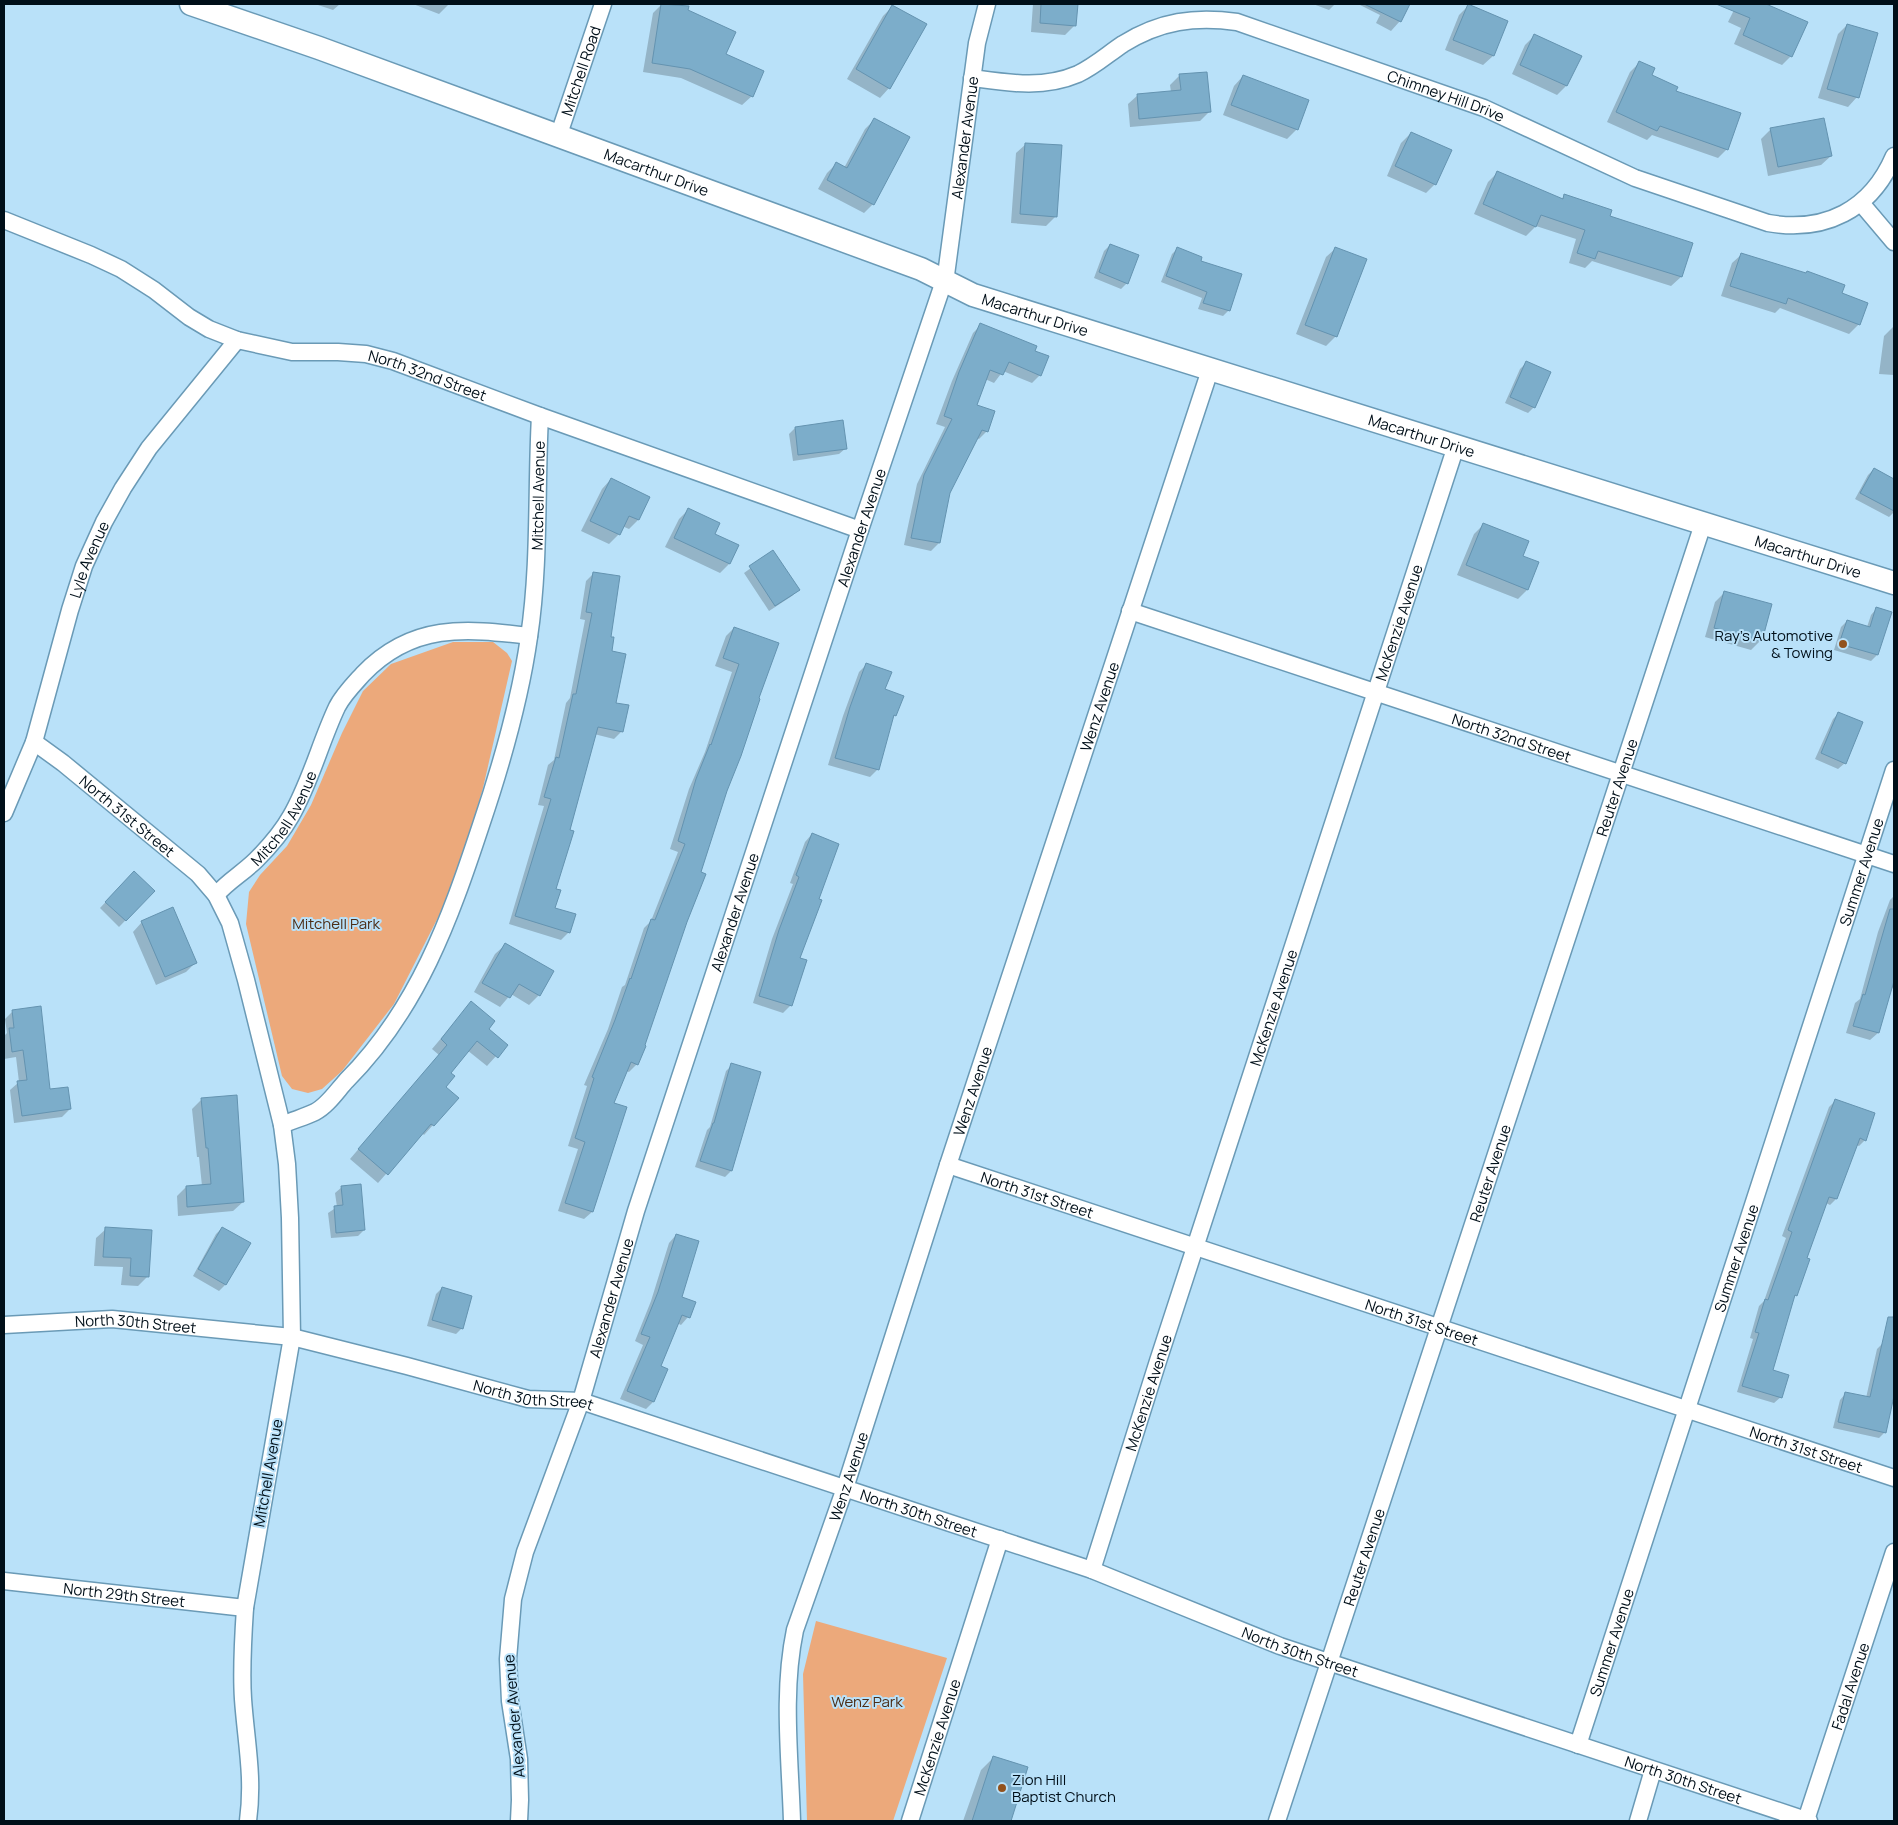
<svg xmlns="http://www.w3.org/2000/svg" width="1898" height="1825" font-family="Manrope,sans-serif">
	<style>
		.green { fill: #eca97b }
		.shadow { fill: #0003 }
		.building { fill: #7cadca; stroke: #6493b0 }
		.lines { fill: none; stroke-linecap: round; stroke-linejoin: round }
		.minor-casing { stroke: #6a9ab6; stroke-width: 19 }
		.secondary-casing { stroke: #6a9ab6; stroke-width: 25 }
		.minor { stroke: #fff; stroke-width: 16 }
		.secondary { stroke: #fff; stroke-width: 22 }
		.poi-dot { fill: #92521d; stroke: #b9e1f9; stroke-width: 2 }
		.labels { text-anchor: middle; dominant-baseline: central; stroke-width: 4; stroke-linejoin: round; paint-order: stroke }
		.street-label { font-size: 15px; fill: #000f19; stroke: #b9e1f9 }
		.poi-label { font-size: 15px; fill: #000f19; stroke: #b9e1f9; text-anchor: end }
		.park-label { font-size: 15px; fill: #4c2d16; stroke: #b9e1f9 }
	</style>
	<rect width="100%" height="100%" fill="#b9e1f9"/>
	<path class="green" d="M453,642H493L507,653L512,661L483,788L454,886L394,1004L342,1071L322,1089L308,1093L292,1089L282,1076L246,924L249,892L260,875L287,846L311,805L342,733L363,691L391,664Z
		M816,1621L947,1658L893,1821H807L803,1674Z"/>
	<path class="shadow" d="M315,4H340L333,10Z
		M413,4L446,5V4H449L439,14Z
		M662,4L687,7V11L724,55L752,96L742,105L681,78L643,72L653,13Z
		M1033,4H1077L1075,25L1065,35L1031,32Z
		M1313,4H1335L1329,10Z
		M1358,4H1409L1400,21L1391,31L1376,23L1380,15Z
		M1737,4H1763L1806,23L1791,56L1782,65L1734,44L1741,28L1728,22Z
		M893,6L889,88L880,98L847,79L883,16Z
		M1468,6L1506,21L1493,56L1483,65L1445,50L1459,15Z
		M1847,25L1857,97L1848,107L1818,98L1838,34Z
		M1535,35L1580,56L1566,86L1557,95L1512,74L1525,45Z
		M1639,63L1650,76L1674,91L1727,149L1718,158L1652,135L1647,140L1607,122L1630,72Z
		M1180,75L1210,111L1200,121L1130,127L1128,104L1138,95L1171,92L1170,85Z
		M1243,76L1297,129L1287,139L1223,115L1234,86Z
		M874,120L873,204L864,213L818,189L827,173L836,164L844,168L865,129Z
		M1771,129L1831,156L1821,165L1768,176L1761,139Z
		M1411,133L1435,184L1426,193L1387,176L1401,143Z
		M1026,144L1056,216L1046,226L1011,223L1016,153Z
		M1497,173L1561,199L1565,196L1608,217L1691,244L1681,277L1671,286L1592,261L1585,268L1569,263L1576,239L1536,226L1526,236L1474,214L1488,182Z
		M1110,245L1127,283L1121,289L1094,278L1104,251Z
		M1178,248L1199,262L1229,310L1223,316L1198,309L1202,298L1161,282L1172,254Z
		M1336,248V336L1326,346L1296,334L1326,257Z
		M1742,254L1840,294L1859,324L1849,334L1780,308L1775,313L1721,296L1732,263Z
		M981,325L1034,351L1040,375L1032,383L1003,371L994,383L985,379L975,406L987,431L979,439L976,438L949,493L939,543L931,551L904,545L917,484L945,427L936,424L952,381L973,333Z
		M1894,326V375L1879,374L1884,336Z
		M1526,363L1534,407L1528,413L1505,403L1520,369Z
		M795,428L846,448L839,454L793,461L789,434Z
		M1874,469L1894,480V512L1889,517L1855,499L1868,475Z
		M611,479L649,497L638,520L629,529L622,526L618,535L609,544L581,531L602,489Z
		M688,510L713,534L737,546L729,564L720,573L665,547L679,519Z
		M1484,524L1521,557L1538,563L1527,590L1518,599L1457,575L1474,534Z
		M773,552L798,590L792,596L769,611L744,573Z
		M593,574L610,638L614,704L622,731L614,739L594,734L555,890L554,909L569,932L561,940L509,924L544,806L538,805L548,765L554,760L566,703L570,698L585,620L580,619L586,581Z
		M1724,593L1761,640L1751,650L1705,637L1715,602Z
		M1877,608V655L1871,661L1834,650L1841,627L1847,621L1867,627L1871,615Z
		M734,628L778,644L725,791L686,922L637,1064L629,1072L626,1071L612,1104L592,1212L584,1219L558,1211L578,1149L568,1146L587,1086L584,1085L608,1029L622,987L625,985L644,928L651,921L678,852L670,849L689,789L705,752L732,672L715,666L726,636Z
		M867,664L884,689L895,715L892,718L878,769L870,777L828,765L843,716L859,672Z
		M1839,713L1845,763L1838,769L1815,759L1833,719Z
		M812,834L798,958L791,1005L783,1013L753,1003L772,939L793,884L790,883L805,842Z
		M134,872L154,891L119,927L100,908Z
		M1894,896V986L1891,990L1878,1033L1870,1040L1846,1033L1855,1003L1860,999L1878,932L1890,900Z
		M142,922L196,962L186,972L156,985L133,932Z
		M505,945L539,995L529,1005L511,994L500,1007L474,992L495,954Z
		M471,1003L487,1030L506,1045L487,1066L467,1050L449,1073L444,1087L457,1098L424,1135L422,1133L378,1183L350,1159L439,1055L432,1049Z
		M13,1011L49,1090L70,1109L62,1117L14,1123L10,1090L19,1082L16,1057L4,1059V1036L7,1033L5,1019Z
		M732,1065L731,1171L725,1177L695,1167L707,1130L710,1127L726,1071Z
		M202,1099L243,1202L233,1211L178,1216L177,1196L186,1187L202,1186L199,1157H197L192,1109Z
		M1835,1101L1865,1140L1859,1146L1856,1145L1836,1199L1830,1205L1826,1203L1806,1259L1796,1295L1792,1299L1772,1371L1781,1397L1774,1403L1737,1392L1753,1339L1750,1338L1759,1306L1764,1301L1786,1238L1782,1236L1829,1107Z
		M342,1187L364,1230L358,1236L331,1238L328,1213L337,1207L335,1193Z
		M222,1228L225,1285L219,1291L193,1276L216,1234Z
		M106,1229L148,1276L138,1286L121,1285L123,1267L94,1266L96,1238Z
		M676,1235L680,1297L688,1317L681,1325L677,1323L660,1367L666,1370L653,1402L646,1409L620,1399L643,1345L635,1341L651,1301L669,1243Z
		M442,1288L462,1328L456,1334L427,1326L436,1294Z
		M1894,1312V1390L1885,1432L1879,1438L1833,1428L1840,1400L1846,1393L1866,1398L1877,1349L1883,1343L1886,1344Z
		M994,1757L1010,1821H963L981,1770Z"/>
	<path class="building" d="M661,4L689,6L688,10L736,32L726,54L764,71L753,97L690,69L652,63Z
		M1041,4H1078L1076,26L1040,23Z
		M1364,4H1410L1401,22Z
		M1468,4L1508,21L1494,56L1453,40Z
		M1716,4H1766L1808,22L1792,57L1743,35L1750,18Z
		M892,5L927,24L890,89L856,69Z
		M1847,24L1878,33L1859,98L1827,89Z
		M1534,34L1582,56L1567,86L1520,65Z
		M1639,61L1655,68L1652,75L1678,87L1676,91L1741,113L1728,150L1660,126L1657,131L1616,112Z
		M1207,72L1211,112L1139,119L1137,94L1181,90L1179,74Z
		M1243,75L1309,100L1298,130L1231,105Z
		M874,118L910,137L874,205L827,180L836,162L847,168Z
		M1824,118L1832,156L1778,167L1770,128Z
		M1411,132L1452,150L1436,185L1395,166Z
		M1025,143L1062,145L1057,217L1020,214Z
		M1497,171L1563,199L1564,194L1612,210L1610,216L1693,243L1682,277L1598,251L1595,259L1577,253L1585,230L1541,215L1536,227L1483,204Z
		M1110,244L1139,255L1128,284L1099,272Z
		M1177,247L1202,257L1201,261L1242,274L1230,311L1203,303L1207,292L1166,276Z
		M1335,247L1367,259L1337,337L1305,325Z
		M1741,253L1806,273L1807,271L1845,285L1842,293L1868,303L1860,325L1788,298L1786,304L1730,286Z
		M980,323L1037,346L1035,351L1049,356L1041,376L1009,362L1003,375L990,370L977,405L995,411L988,432L982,430L950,493L940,543L911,538L924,475L952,419L944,416L959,372Z
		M1526,361L1551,372L1535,408L1510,397Z
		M843,420L847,449L798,455L795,427Z
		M1874,468L1894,479V511L1860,493Z
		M611,478L650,497L639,520L629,516L620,535L590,521Z
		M688,508L720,523L715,534L739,545L730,564L674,538Z
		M1483,523L1529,541L1523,556L1539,562L1528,590L1466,565Z
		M773,550L800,590L775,606L749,566Z
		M593,572L620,576L611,637H614L612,651L626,654L616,703L629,705L623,732L598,727L570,830L574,831L556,889L561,890L555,908L576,914L570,933L515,916L551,799L544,797L556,757L559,758L573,694H576L592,613L586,612Z
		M1724,591L1772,604L1762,641L1714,628Z
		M1876,607L1892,612L1878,655L1839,644L1847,620L1870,627Z
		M734,627L779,643L759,698L760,699L741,756L727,791L701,872L706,874L687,922L645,1045L646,1046L638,1065L631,1062L614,1103L627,1107L593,1212L565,1203L585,1142L575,1138L594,1078L592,1077L615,1020L630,978L631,979L651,919L655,920L685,844L678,841L696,779L710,744L711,745L739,664L723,658Z
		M866,663L892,672L885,689L904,696L896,716L894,715L879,770L835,758L850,707Z
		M1838,712L1863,722L1846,764L1821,753Z
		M812,833L839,844L819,899L822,900L800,958L807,960L792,1006L759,996L779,930L799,877L796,875Z
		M134,871L155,891L126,921L105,902Z
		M173,907L197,963L165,977L141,921Z
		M1890,909H1894V981L1879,1033L1853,1026L1863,994L1865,995Z
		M505,943L554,971L540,996L519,984L510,998L482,983Z
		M471,1001L495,1021L489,1029L508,1045L498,1058L477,1041L451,1073L455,1076L446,1087L459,1098L434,1126L431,1124L388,1175L358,1149L447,1045L441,1039Z
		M41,1006L50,1089L68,1087L71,1109L22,1116L17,1081L27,1080L23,1050L12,1052L9,1028H14L12,1010Z
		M731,1063L761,1072L732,1171L700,1161L713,1123H714Z
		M237,1095L244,1202L187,1207L186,1186L211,1184L208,1148H206L201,1098Z
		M1835,1099L1875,1113L1866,1141L1860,1138L1837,1199L1829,1197L1807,1258L1810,1259L1797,1296L1795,1295L1773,1370L1789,1375L1782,1398L1742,1386L1759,1333L1755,1332L1765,1299L1768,1300L1792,1232L1788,1230Z
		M361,1184L365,1230L336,1233L334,1206L343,1205L341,1186Z
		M105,1227L152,1230L149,1277L130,1276L131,1258L103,1257Z
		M222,1227L251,1243L226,1285L198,1269Z
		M676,1234L699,1241L682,1297L696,1302L690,1318L682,1315L661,1366L668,1369L654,1402L627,1391L650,1337L641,1334L658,1292Z
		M442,1287L472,1296L463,1329L432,1320Z
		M1888,1317H1894V1396L1886,1433L1838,1422L1845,1392L1870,1397Z
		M993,1756L1028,1767L1011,1821H972Z"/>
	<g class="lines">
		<g class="minor-casing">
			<g id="minor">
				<path id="s1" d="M972,78C1009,83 1043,89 1078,74C1095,66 1108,54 1123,44C1160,21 1195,16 1237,22L1484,108L1635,178L1768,223C1825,233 1871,210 1894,156"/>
				<path id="s2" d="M558,137L603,4"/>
				<path d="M1861,203L1894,242"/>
				<path id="s3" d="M4,220L91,255L121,269L154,290L189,317L209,329L237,340L292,352H338L366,354L393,361L540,416L860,530"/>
				<path id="s4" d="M1130,611L1894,864"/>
				<path id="s5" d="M34,742L63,763L198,874L216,895L230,923L246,980L282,1125L287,1164L290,1218L292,1337L245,1608C243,1638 241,1669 243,1699C246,1742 254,1777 248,1821"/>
				<path id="s6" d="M4,813L34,742L70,610L84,566L104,522L123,488L149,448L237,340"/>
				<path id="s7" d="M216,895C228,881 243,873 256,860C269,847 282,832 291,816C311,781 320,743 337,707C343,695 354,684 363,674C412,623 465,628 529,636"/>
				<path id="s8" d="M282,1125C293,1120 305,1117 315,1112C327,1106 337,1091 346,1081C418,1009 450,919 481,825C502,763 520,701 529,637C540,564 536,489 540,416"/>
				<path id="s9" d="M948,1165L1894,1478"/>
				<path id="s10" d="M4,1325L112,1319L292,1337L407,1366L528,1399L581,1401L1092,1570L1280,1646L1809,1821"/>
				<path id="s11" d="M1092,1570L1158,1361L1456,446"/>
				<path id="s12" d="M4,1581L245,1608"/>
				<path id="s13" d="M1578,1745L1894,770"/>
				<path id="s14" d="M1806,1820L1894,1552"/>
				<path id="s15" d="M519,1821L520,1800L519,1759L510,1701L508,1659L513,1599L525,1552L581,1401L636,1211L860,530L946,275L977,43L987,4"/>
				<path id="s16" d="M792,1821C790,1758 782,1692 795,1630L845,1488L948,1165L1210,370"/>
				<path id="s17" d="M910,1821L1000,1539"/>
				<path id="s18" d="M1277,1821L1703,524"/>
				<path d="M1638,1821L1653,1770"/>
			</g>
		</g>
		<g class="secondary-casing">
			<g id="secondary">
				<path id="s19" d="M191,4L319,48L921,269L973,295L1894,583"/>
			</g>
		</g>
		<use href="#minor" class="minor"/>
		<use href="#secondary" class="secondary"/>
	</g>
	<g class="poi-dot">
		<circle cx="1843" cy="644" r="5"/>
		<circle cx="1002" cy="1788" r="5"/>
	</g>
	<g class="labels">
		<g class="street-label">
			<text stroke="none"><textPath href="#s2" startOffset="70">Mitchell Road</textPath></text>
			<text stroke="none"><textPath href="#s1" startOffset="502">Chimney Hill Drive</textPath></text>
			<text stroke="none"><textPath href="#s15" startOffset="1755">Alexander Avenue</textPath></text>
			<text stroke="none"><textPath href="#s19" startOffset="495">Macarthur Drive</textPath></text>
			<text stroke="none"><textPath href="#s19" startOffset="900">Macarthur Drive</textPath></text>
			<text stroke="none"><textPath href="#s3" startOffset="459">North 32nd Street</textPath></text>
			<text stroke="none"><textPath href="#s19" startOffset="1305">Macarthur Drive</textPath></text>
			<text stroke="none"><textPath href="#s8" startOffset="708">Mitchell Avenue</textPath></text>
			<text stroke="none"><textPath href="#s15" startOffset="1350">Alexander Avenue</textPath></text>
			<text stroke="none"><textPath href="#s19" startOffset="1710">Macarthur Drive</textPath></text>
			<text stroke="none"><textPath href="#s6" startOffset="268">Lyle Avenue</textPath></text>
			<text stroke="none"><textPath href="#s11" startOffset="996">McKenzie Avenue</textPath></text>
			<text stroke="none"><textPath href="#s16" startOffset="1164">Wenz Avenue</textPath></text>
			<text stroke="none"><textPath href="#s4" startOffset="402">North 32nd Street</textPath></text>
			<text stroke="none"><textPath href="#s18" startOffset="1088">Reuter Avenue</textPath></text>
			<text stroke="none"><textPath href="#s5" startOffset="119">North 31st Street</textPath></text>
			<text stroke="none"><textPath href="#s7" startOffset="104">Mitchell Avenue</textPath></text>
			<text stroke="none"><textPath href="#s13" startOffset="918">Summer Avenue</textPath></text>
			<text stroke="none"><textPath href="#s15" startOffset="945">Alexander Avenue</textPath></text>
			<text stroke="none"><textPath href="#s11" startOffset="591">McKenzie Avenue</textPath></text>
			<text stroke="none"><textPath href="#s16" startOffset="759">Wenz Avenue</textPath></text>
			<text stroke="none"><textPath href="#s18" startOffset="682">Reuter Avenue</textPath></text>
			<text stroke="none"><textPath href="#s9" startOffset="94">North 31st Street</textPath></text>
			<text stroke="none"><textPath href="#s13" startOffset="512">Summer Avenue</textPath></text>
			<text stroke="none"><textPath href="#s15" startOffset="540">Alexander Avenue</textPath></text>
			<text stroke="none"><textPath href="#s9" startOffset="499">North 31st Street</textPath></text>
			<text stroke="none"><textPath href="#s10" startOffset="132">North 30th Street</textPath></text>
			<text stroke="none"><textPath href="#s11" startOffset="186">McKenzie Avenue</textPath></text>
			<text stroke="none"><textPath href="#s10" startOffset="538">North 30th Street</textPath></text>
			<text stroke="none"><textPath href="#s9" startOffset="904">North 31st Street</textPath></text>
			<text transform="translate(268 1473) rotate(-80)">Mitchell Avenue</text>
			<text stroke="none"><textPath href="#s16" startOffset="354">Wenz Avenue</textPath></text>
			<text stroke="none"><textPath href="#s10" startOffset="942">North 30th Street</textPath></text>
			<text stroke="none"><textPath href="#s18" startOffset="278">Reuter Avenue</textPath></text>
			<text stroke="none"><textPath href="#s12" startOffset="121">North 29th Street</textPath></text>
			<text stroke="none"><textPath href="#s13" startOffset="108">Summer Avenue</textPath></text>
			<text stroke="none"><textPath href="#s10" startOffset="1348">North 30th Street</textPath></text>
			<text stroke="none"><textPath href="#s14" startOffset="141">Fadal Avenue</textPath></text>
			<text transform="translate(514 1716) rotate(-95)">Alexander Avenue</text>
			<text stroke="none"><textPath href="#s17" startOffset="88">McKenzie Avenue</textPath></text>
			<text stroke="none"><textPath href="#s10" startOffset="1752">North 30th Street</textPath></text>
		</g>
		<g class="poi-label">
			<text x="1833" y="635">Ray's Automotive<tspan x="1833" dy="17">&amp; Towing</tspan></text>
			<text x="1012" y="1779" text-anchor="start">Zion Hill<tspan x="1012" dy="17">Baptist Church</tspan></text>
		</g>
		<g class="park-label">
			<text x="336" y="923">Mitchell Park</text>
			<text x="867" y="1701">Wenz Park</text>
		</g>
	</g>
	<rect width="1898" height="1825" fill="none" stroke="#000f19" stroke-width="10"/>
</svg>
